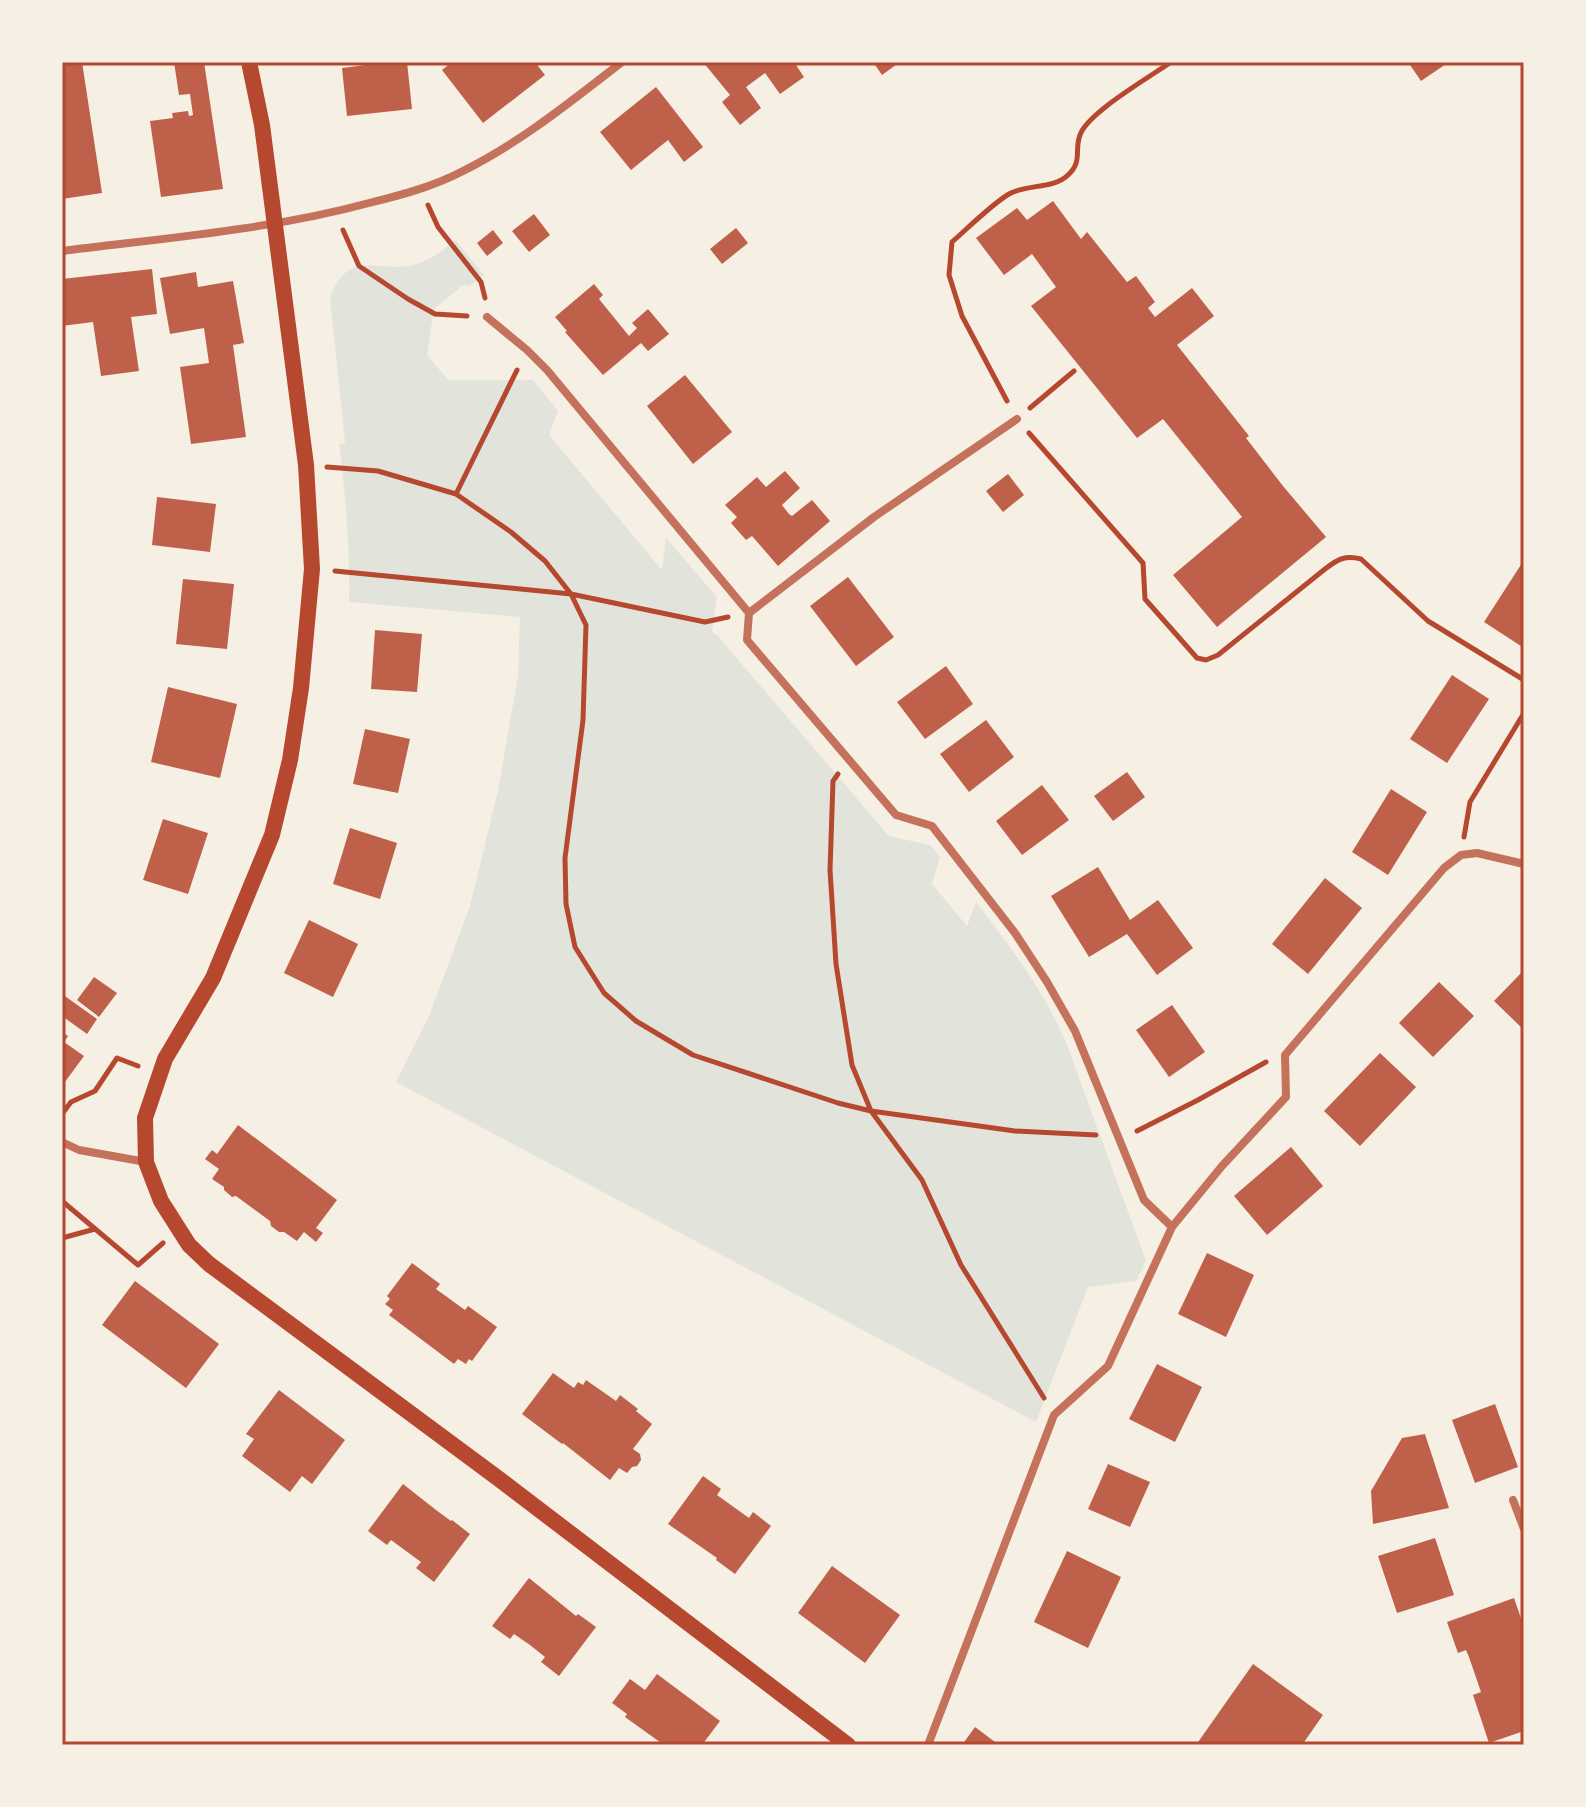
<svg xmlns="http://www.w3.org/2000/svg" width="1586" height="1807" font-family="'Titillium Web',sans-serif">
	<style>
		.green { fill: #e2e4dc }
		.building { fill: #bf614a }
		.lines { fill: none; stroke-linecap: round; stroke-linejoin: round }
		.path { stroke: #b5482f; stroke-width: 5 }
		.minor { stroke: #c5725c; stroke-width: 8 }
		.secondary { stroke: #b5482f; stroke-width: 16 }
		.neatline { fill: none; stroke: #b5482f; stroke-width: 3 }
	</style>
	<rect width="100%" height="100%" fill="#f6efe4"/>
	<path class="green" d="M455,240L484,275L469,286L463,285L435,308L433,315L427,355L448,380H533L558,411L549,435L662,570L666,538L717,597L712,632L717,635L889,836L930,845L940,857L932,884L967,926L976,902C1011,947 1043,990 1066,1042L1146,1261L1136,1281L1088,1287L1036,1422L396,1082L429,1016L470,906L498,791L518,676L520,617L349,602C350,548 346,497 339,444L345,443L330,298C349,246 378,275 417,264C432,259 444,250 455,240Z"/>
	<path class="building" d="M62,62H82L102,193L62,199Z
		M174,62H204L223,189L161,197L150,121L173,118L172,113L188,111L189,116L193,115L190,94L179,95Z
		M390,62H407L412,109L347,116L342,68Z
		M452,62H535L545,75L483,123L442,70Z
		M703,62H794L804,77L780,94L765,73L746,87L761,108L740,125L722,102L730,95Z
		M873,62H900L882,75Z
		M1408,62H1449L1421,81Z
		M656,87L703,147L684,162L668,140L631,170L600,132Z
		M1053,201L1081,239L1087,232L1127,282L1136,276L1155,302L1148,308L1155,317L1192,288L1214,316L1177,345L1249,436L1246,438L1283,486L1326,537L1217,627L1173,575L1242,517L1163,419L1137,438L1031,306L1056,287L1032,254L1004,275L976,238L1017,208L1027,220Z
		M534,214L550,235L529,252L512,231Z
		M736,228L748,243L722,264L710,249Z
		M493,230L503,243L487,256L477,243Z
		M152,269L157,314L131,317L139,371L101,376L93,322L62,326V279Z
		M196,272L198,287L233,281L244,343L233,345L246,437L191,444L180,367L209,363L204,328L170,334L160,278Z
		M594,284L603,295L599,299L629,336L637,328L632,323L648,309L669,334L648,351L641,343L603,375L565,332L567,331L555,317Z
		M685,375L732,432L693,464L647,406Z
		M785,471L800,488L782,505L789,514L792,516L812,500L830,521L778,566L752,536L746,540L731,523L737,517L725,505L757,477L766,487Z
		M1008,474L1024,495L1003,512L986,491Z
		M157,497L216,504L210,552L152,545Z
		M1524,560V648L1484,622Z
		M848,577L894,637L856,666L810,606Z
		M183,579L234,584L227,649L176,644Z
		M375,630L422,634L417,692L371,689Z
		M946,666L973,704L925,739L897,702Z
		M1452,675L1489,699L1447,763L1410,739Z
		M168,687L237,704L220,778L151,762Z
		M986,720L1014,757L969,792L940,754Z
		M365,729L410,739L398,793L353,784Z
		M1127,772L1145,797L1113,821L1094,796Z
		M1042,785L1069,820L1022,855L996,821Z
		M1391,789L1427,812L1388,875L1352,852Z
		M163,819L208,833L188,894L143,880Z
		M350,828L397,843L380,899L333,884Z
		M1098,867L1130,920L1158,900L1193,948L1157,975L1127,934L1089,957L1051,896Z
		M1325,878L1362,908L1308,974L1272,944Z
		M309,920L358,944L333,997L284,973Z
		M1524,970V1030L1494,1001Z
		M94,977L117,993L99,1017L77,1000Z
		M1439,982L1474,1016L1433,1057L1399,1023Z
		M62,994L97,1019L87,1034L62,1016Z
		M1172,1005L1205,1052L1169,1077L1136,1030Z
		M62,1032L68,1036L64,1042L84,1056L62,1086Z
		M1380,1053L1416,1087L1360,1146L1324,1111Z
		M238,1125L337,1200L316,1228L323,1233L316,1242L304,1232L297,1241L284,1232H279L271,1226L270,1221L236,1196L232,1197L224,1190V1187L212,1179L219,1169L205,1159L212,1150L217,1154Z
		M1291,1147L1323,1186L1267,1235L1234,1196Z
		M1207,1253L1254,1275L1226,1337L1178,1314Z
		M412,1263L440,1284L436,1289L465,1310L468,1306L497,1327L472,1361L469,1359L466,1364L458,1359L454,1364L389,1315L393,1310L385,1304L390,1299L387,1296Z
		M135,1281L219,1344L186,1388L102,1325Z
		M1157,1364L1202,1387L1175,1442L1129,1419Z
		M553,1373L574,1388L578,1382L583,1385L586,1380L616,1401L620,1395L638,1409L636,1411L652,1424L633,1449L640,1454L641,1460L637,1466L632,1467L627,1473L619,1468L610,1480L563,1443L562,1444L522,1414Z
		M279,1390L345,1440L312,1484L302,1476L290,1492L242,1456L254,1439L246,1434Z
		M1495,1404L1518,1467L1475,1483L1452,1420Z
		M1425,1434L1449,1508L1373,1524L1371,1491L1402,1438Z
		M1108,1464L1150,1482L1130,1527L1088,1509Z
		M703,1476L721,1489L717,1495L749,1518L753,1512L771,1526L735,1574L716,1560L717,1558L668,1524Z
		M403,1484L436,1510L451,1521L452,1520L470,1534L434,1582L416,1568L421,1562L391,1540L387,1545L368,1531Z
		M1435,1538L1454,1595L1397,1613L1378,1556Z
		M1067,1551L1121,1577L1088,1648L1034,1622Z
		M832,1566L900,1615L865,1663L798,1613Z
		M529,1578L576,1616L578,1614L596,1627L559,1676L541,1662L545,1657L530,1645L514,1634L510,1639L492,1626Z
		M1514,1598L1524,1627V1731L1489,1743L1473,1695L1481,1692L1469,1657L1466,1650L1458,1653L1447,1622Z
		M1253,1664L1323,1715L1302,1745H1196Z
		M657,1674L720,1721L702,1745H664L625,1717L627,1714L612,1703L630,1679L645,1690Z
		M975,1727L999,1745H962Z"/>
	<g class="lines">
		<path class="path" d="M428,205L438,227L481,282L485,298
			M343,230L359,266L408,299L435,314L467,316
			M1007,401L962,316L949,275L952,242C968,228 992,204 1009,194C1027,184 1054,189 1068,175C1083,161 1074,151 1080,135C1087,113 1150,77 1171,62
			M1030,408L1074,371
			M1029,433L1143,563L1145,599L1197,658L1206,660L1218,655L1325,569C1338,559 1345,555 1361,559L1428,621L1524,680
			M327,467L378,471L456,494L511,532L545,561L571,594L586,625L583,720L565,858L566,904L575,947L604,993L636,1021L693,1055L838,1103L871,1111L922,1180L961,1265L1044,1398
			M456,494L517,370
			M335,571L571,594L705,622L728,617
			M838,774L833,781L830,870L836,964L852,1065L871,1111L1015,1131L1096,1135
			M1464,837L1470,802L1524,713
			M62,1114L71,1102L95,1091L117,1058L138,1066
			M1137,1131L1198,1100L1266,1062
			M62,1201L138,1265L163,1243
			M62,1238L95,1229"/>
		<path class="minor" d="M62,251C165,238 269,230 369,203C401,195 432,187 461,172C520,143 570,102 622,62
			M487,317L527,350L547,370L749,613L747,640L896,815L932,826L1015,933L1047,982L1075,1031L1144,1200L1172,1227
			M749,613L874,517L1017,419
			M62,1142L79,1150L146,1162
			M1513,1500L1524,1529
			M928,1745L1054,1415L1108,1366L1172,1227L1222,1166L1286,1097L1285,1055L1444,868L1461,855L1477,853L1524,864"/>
		<path class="secondary" d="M249,62L262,125L306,465L312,569L301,688L290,760L272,835L213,978L165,1059L145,1118L146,1162L161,1201L189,1245L209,1264L499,1479L848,1745"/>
	</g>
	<rect width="1586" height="1807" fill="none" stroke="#f6efe4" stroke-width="128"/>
	<rect x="64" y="64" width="1458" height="1679" class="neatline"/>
</svg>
